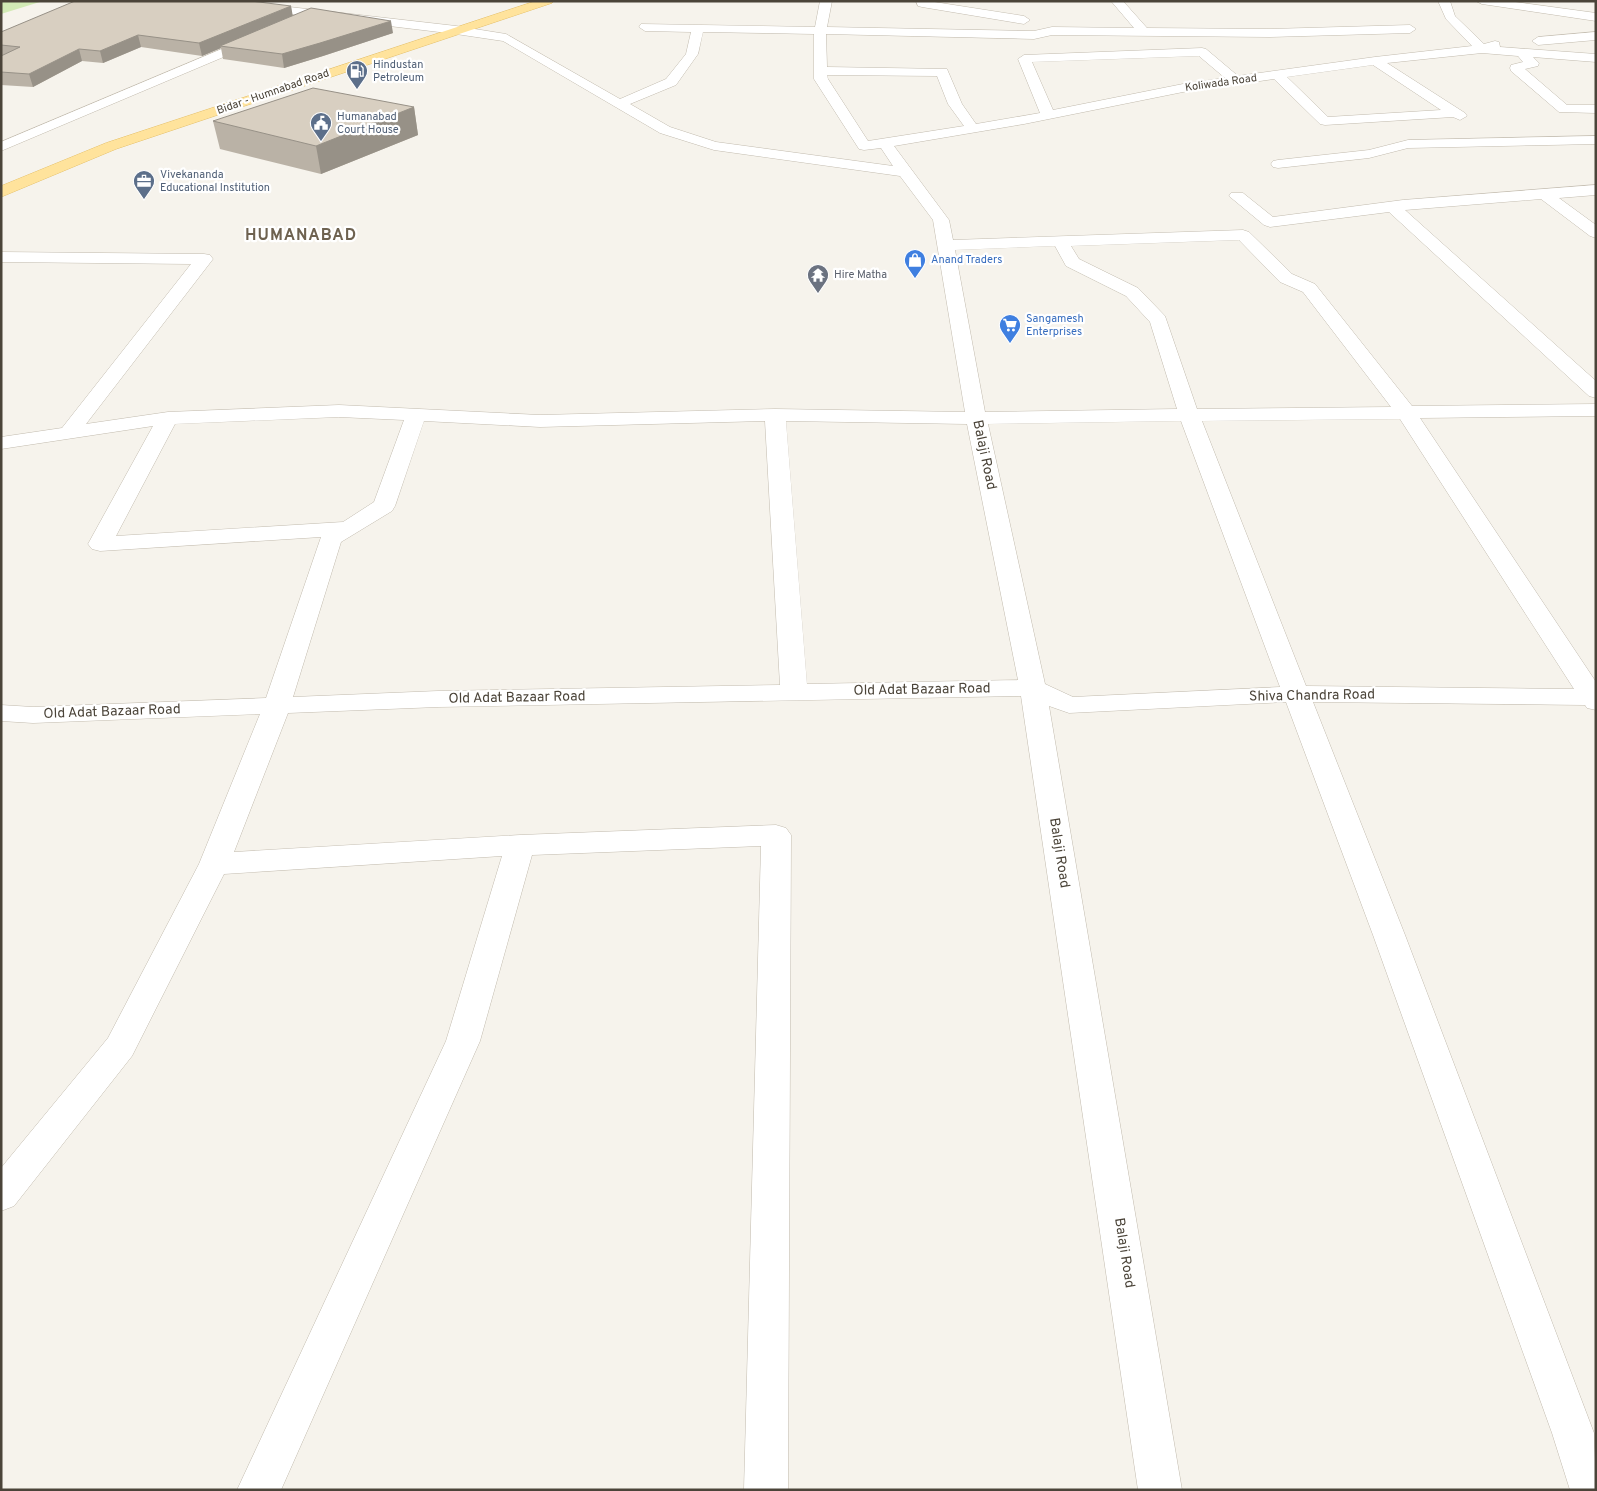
<svg xmlns="http://www.w3.org/2000/svg" width="1597" height="1491" font-family="Overpass,sans-serif">
	<style>
		.green { fill: #d2eab5 }
		.lines { fill: none; stroke-linecap: round; stroke-linejoin: round }
		.minor-casing { stroke: #c2bbae; stroke-width: 1 }
		.major-casing { stroke: #e6c16a; stroke-width: 1 }
		.minor { fill: #fff; fill-rule: evenodd }
		.major { fill: #ffe39c; fill-rule: evenodd }
		.wall { fill: #bab2a6 }
		.shaded-wall { fill: #979187 }
		.building { fill: #d8cfc1; stroke: #979187 }
		.labels { text-anchor: middle; dominant-baseline: central; stroke-width: 4.5; stroke-linejoin: round; paint-order: stroke }
		.far-service-label { font-size: 11px; fill: #4e5e75; stroke: #fff; text-anchor: start }
		.far-street-label { font-size: 11px; fill: #4b4439; stroke: #fff }
		.far-shop-label { font-size: 11px; fill: #366cbe; stroke: #fff; text-anchor: start }
		.far-worship-label { font-size: 11px; fill: #5b616d; stroke: #fff; text-anchor: start }
		.street-label { font-size: 14px; fill: #4b4439; stroke: #fff }
		.far-district-label { font-size: 16px; font-weight: bold; letter-spacing: 1px; fill: #6e6250; stroke: #fff }
	</style>
	<rect width="100%" height="100%" fill="#f6f3ec"/>
	<path class="green" d="M1,1H43L1,14Z"/>
	<g class="lines">
		<g class="minor-casing">
			<path id="minor" d="M199,1H237L456,26L506,34L620,99L666,79L686,54L691,32L645,31L639,27L641,24L815,27L820,1H832L827,27L1034,31L1052,27L1134,28L1111,1H1123L1147,28L1270,29L1410,25L1416,29L1410,33L1270,37L1052,35L1034,39L826,34L827,67L947,69L962,104L976,124L1040,113L1018,59L1024,55L1202,48L1206,49L1238,76L1375,57L1472,46L1446,19L1438,1H1450L1455,16L1484,44L1495,41L1499,42L1500,47L1596,54V62L1533,57L1539,63L1538,66L1525,69L1567,105H1596V113L1559,112L1511,71L1510,68L1511,65L1523,62L1518,56L1482,53L1387,63L1465,113L1467,116L1460,120L1453,117L1325,125L1320,124L1274,79L1183,92L1024,124L894,146L949,220L953,240L1243,230L1249,232L1292,274L1315,284L1412,406L1596,404V416L1420,418L1596,682V710L1587,708L1585,705L1313,702L1405,935L1594,1433L1596,1490H1570L1552,1433L1373,935L1286,702L1069,713L1049,706L1182,1490H1138L1021,696L438,707L288,713L234,852L520,835L776,825L786,828L791,835L788,1490H744L761,846L532,855L480,1041L281,1490H237L446,1041L502,856L224,874L132,1056L14,1206L1,1211V1168L108,1038L199,864L260,714L33,723L1,721V705L33,707L266,698L321,537L100,551L92,549L88,544L153,426L1,449V437L62,428L191,264L1,262V252L204,254L210,255L213,259L86,424L168,412L339,405L540,415L775,409L965,412L933,220L900,176L714,150L660,133L503,41L456,34L205,4ZM703,32L814,34V79L859,149L864,150L881,148L893,166L716,142L670,127L630,104L676,85L698,54ZM1199,56L1225,78L1183,84L1053,110L1032,62ZM1373,65L1441,110L1328,117L1287,77ZM827,75L937,76L948,104L964,126L868,141L828,79ZM1239,240L1280,282L1303,292L1391,407L1197,409L1165,316L1138,288L1079,259L1071,246ZM1055,246L1066,266L1126,296L1150,322L1177,409L985,412L955,250ZM339,417L404,420L374,502L343,522L116,536L175,424ZM1400,419L1574,689L1306,686L1202,421ZM424,421L540,427L765,421L780,685L438,691L293,697L341,542L392,511L395,506ZM786,421L967,424L1018,680L807,684ZM1181,421L1280,687L1073,697L1045,684L988,424Z
				M916,1H928L1024,16L1030,20L1024,24L922,7L918,6Z
				M1476,1H1508L1596,13V21L1482,4Z
				M1596,32V40L1538,45L1532,41L1538,37Z
				M255,35L261,39L259,42L1,151V142Z
				M1596,136V144L1408,148L1369,158L1278,168L1273,167L1271,164L1273,161L1278,160L1369,150L1408,140Z
				M1596,185V195L1559,198L1596,225V238L1590,236L1541,199L1405,210L1596,381V398L1589,396L1389,212L1270,227L1264,225L1229,196L1231,193H1243L1273,217L1403,200Z"/>
		</g>
		<g class="major-casing">
			<path id="major" d="M536,1H554L552,3L116,149L1,197V186L106,143Z"/>
		</g>
		<use href="#minor" class="minor"/>
		<use href="#major" class="major"/>
	</g>
	<path class="wall" d="M291,6L292,16L393,33L323,56L284,68L223,59L221,48L202,56L141,47L103,63L82,61L33,87L1,85V32Z
		M414,107L418,135L321,174L220,149L213,121Z"/>
	<path class="shaded-wall" d="M291,6L293,17L220,46L221,48L202,56L199,43Z
		M391,21L393,33L323,56L284,68L282,54Z
		M138,35L141,47L103,63L100,51Z
		M79,49L82,61L33,87L29,74Z
		M414,107L418,135L321,174L316,146Z"/>
	<path class="building" d="M75,1H251L291,6L199,43L138,35L100,51L79,49L29,74L1,72V56L20,47L1,45V32Z
		M311,8L391,21L320,43L282,54L220,46Z
		M313,88L414,107L316,146L213,121Z"/>
	<defs>
		<g id="fuel-pin" transform="scale(1.125)"><path d="M0 17L-7.5 6A9.5 9.5 0 1 1 7.5 6Z" fill="#5c6f8a" stroke="#fff"/><path d="M-5.5-6h7V0h2V4h1.3V-2.5L3-4.5l.8-.8L6-3V5H2.5V1h-1V6h-7ZM-4.2-4.7v3.2H.2V-4.7Z" fill="#fff"/></g>
		<g id="civic-pin" transform="scale(1.125)"><path d="M0 17L-7.5 6A9.5 9.5 0 1 1 7.5 6Z" fill="#5c6f8a" stroke="#fff"/><path d="M-.6-6.5H3V-4.5H.6V-3L4-1V1h2V6H-6V1h2V-1L-.6-3ZM-1.2 2.5V6h2.4V2.5Z" fill="#fff"/></g>
		<g id="office-pin" transform="scale(1.125)"><path d="M0 17L-7.5 6A9.5 9.5 0 1 1 7.5 6Z" fill="#5c6f8a" stroke="#fff"/><path d="M-6-3h4V-5.5h4V-3h4V5H-6ZM-1-4.5V-3h2v-1.5ZM-6 0V1H6V0Z" fill="#fff"/></g>
		<g id="shop-pin" transform="scale(1.125)"><path d="M0 17L-7.5 6A9.5 9.5 0 1 1 7.5 6Z" fill="#3f7fe0" stroke="#fff"/><path d="M-5-2.5h2.3a2.7 3.5 0 0 1 5.4 0H5L5.5 6h-11ZM-1.5-2.5h3a1.5 2.3 0 0 0-3 0Z" fill="#fff"/></g>
		<g id="temple-pin" transform="scale(1.125)"><path d="M0 17L-7.5 6A9.5 9.5 0 1 1 7.5 6Z" fill="#6b7280" stroke="#fff"/><path d="M0-6L5-2H3V0L6.5 2.5H4V6H1.5V3h-3V6H-4V2.5H-6.5L-3 0V-2H-5Z" fill="#fff"/></g>
		<g id="supermarket-pin" transform="scale(1.125)"><path d="M0 17L-7.5 6A9.5 9.5 0 1 1 7.5 6Z" fill="#3f7fe0" stroke="#fff"/><path d="M-6-5.5h2.5l.6 2H6L4.5 2H-2.5L-4.4-4H-6ZM-1.5 3.2a1.3 1.3 0 1 0 .1 0ZM3 3.2a1.3 1.3 0 1 0 .1 0Z" fill="#fff"/></g>
	</defs>
	<g fill-rule="evenodd">
		<use href="#fuel-pin" x="357" y="71"/>
		<use href="#civic-pin" x="321" y="123"/>
		<use href="#office-pin" x="144" y="181"/>
		<use href="#shop-pin" x="915" y="260"/>
		<use href="#temple-pin" x="818" y="275"/>
		<use href="#supermarket-pin" x="1010" y="325"/>
	</g>
	<g class="labels">
		<g class="far-service-label">
			<text x="373" y="65">Hindustan<tspan x="373" dy="13">Petroleum</tspan></text>
			<text x="337" y="117">Humanabad<tspan x="337" dy="13">Court House</tspan></text>
			<text x="160" y="175">Vivekananda<tspan x="160" dy="13">Educational Institution</tspan></text>
		</g>
		<g class="far-street-label">
			<text transform="translate(1221 83) rotate(-8)">Koliwada Road</text>
			<text transform="translate(273 92) rotate(-19)">Bidar - Humnabad Road</text>
		</g>
		<g class="far-shop-label">
			<text x="931" y="260">Anand Traders</text>
			<text x="1026" y="319">Sangamesh<tspan x="1026" dy="13">Enterprises</tspan></text>
		</g>
		<g class="far-worship-label">
			<text x="834" y="275">Hire Matha</text>
		</g>
		<g class="street-label">
			<text transform="translate(984 455) rotate(78)">Balaji Road</text>
			<text transform="translate(922 690) rotate(-1)">Old Adat Bazaar Road</text>
			<text transform="translate(1312 696) rotate(-1)">Shiva Chandra Road</text>
			<text transform="translate(517 698) rotate(-1)">Old Adat Bazaar Road</text>
			<text transform="translate(112 712) rotate(-2)">Old Adat Bazaar Road</text>
			<text transform="translate(1059 853) rotate(81)">Balaji Road</text>
			<text transform="translate(1124 1253) rotate(81)">Balaji Road</text>
		</g>
		<g class="far-district-label">
			<text x="301" y="236">HUMANABAD</text>
		</g>
	</g>
	<rect width="1597" height="1491" fill="none" stroke="#4b4439" stroke-width="5"/>
</svg>
